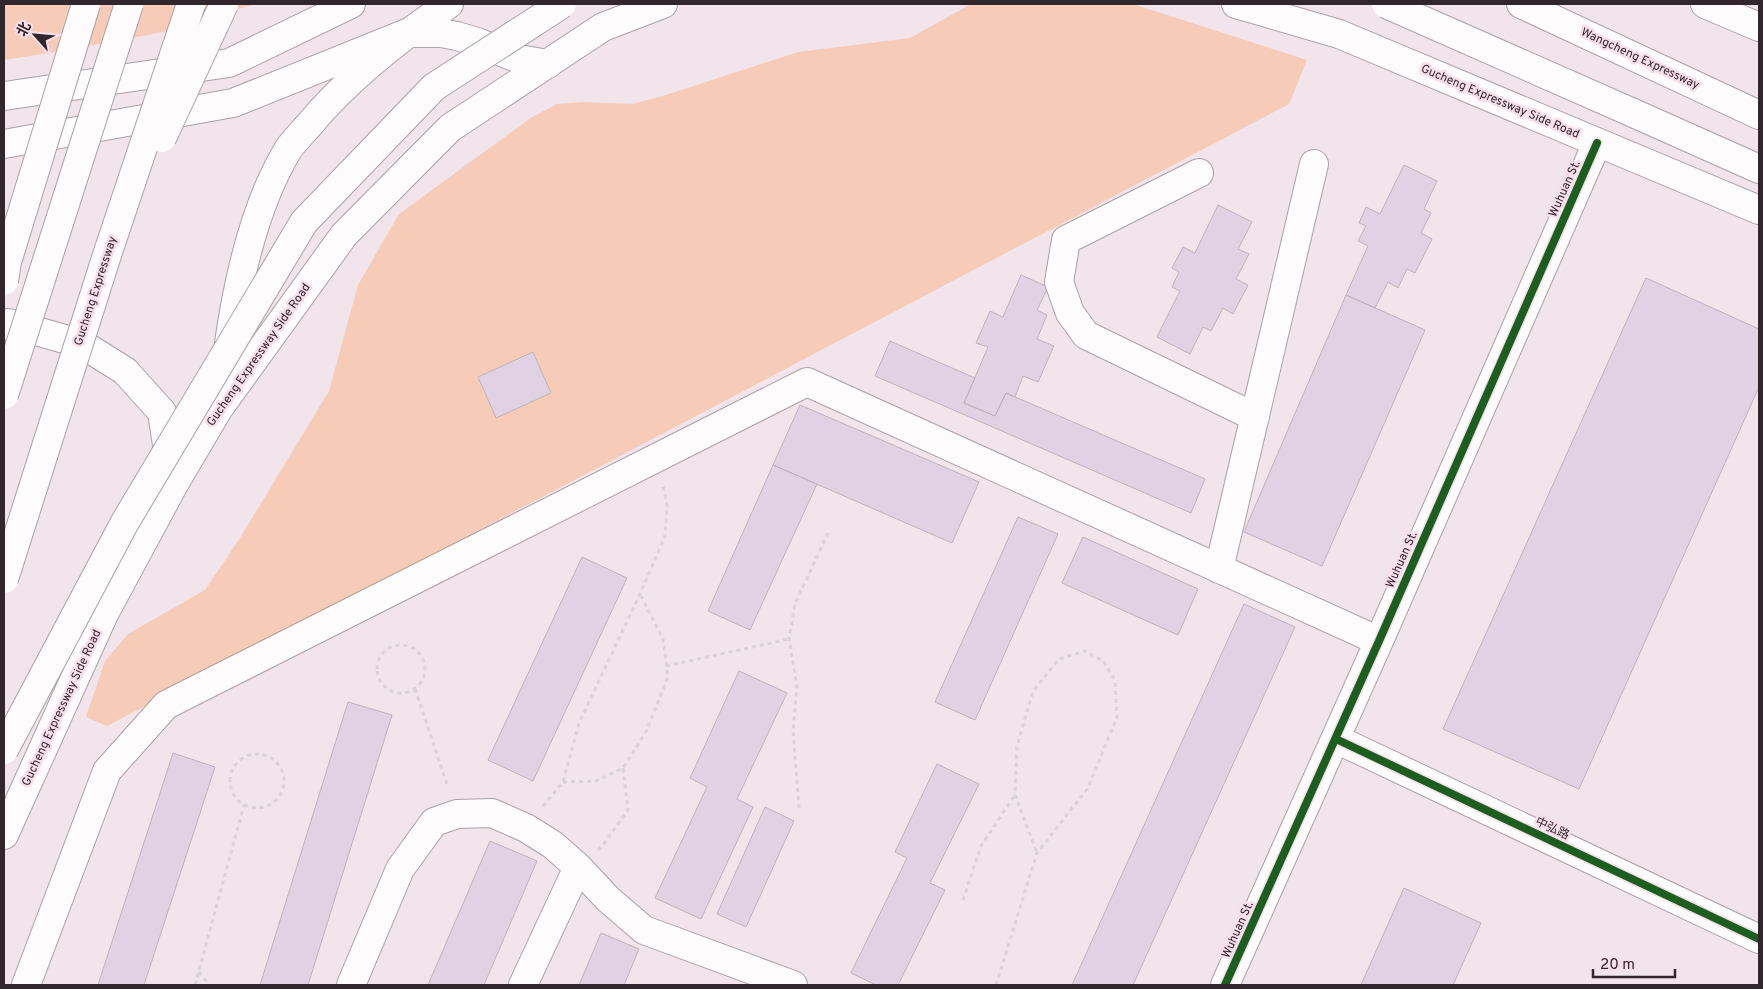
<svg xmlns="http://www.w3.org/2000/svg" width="1763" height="989" font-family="Overpass,'Noto Sans SC',sans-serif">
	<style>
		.green { fill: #f6ccb9 }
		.building { fill: #e1d2e3; stroke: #bcb4ba }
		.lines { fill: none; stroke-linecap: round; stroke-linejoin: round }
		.minor-casing { stroke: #aba1a6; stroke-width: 30 }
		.major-casing { stroke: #aba1a6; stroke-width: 30 }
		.highway-casing { stroke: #aba1a6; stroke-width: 30 }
		.path { stroke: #d8d3d5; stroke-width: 3; stroke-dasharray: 4 4; stroke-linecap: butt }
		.minor { stroke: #fdfbfc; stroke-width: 28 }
		.major { stroke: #fdfbfc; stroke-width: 28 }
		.highway { stroke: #fdfbfc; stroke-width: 28 }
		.highway-bridge-casing { stroke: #aba1a6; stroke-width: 30; stroke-linecap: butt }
		.highway-bridge { stroke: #fdfbfc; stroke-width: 28 }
		.cycleway-casing { stroke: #f7deea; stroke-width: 11 }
		.cycleway { stroke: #1b5e20; stroke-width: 8 }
		.labels { text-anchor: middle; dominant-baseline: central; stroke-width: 5; stroke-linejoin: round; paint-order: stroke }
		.street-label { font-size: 12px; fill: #30262b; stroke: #f7deea }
	</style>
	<rect width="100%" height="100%" fill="#f1e4ea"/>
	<path class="green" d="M4,4H255L163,32L61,51L4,60Z
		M971,4H1133L1307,60L1289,104L107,726L86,717L105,661L128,634L205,590L240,538L329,391L358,285L399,214L532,117L557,104L584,102L633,104L666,95L798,52L910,38Z"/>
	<path class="building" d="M1404,165L1437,181L1424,209L1431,213L1421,233L1432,239L1415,273L1407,269L1398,288L1388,282L1375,308L1346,295L1368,246L1358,241L1366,226L1359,223L1366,207L1380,214Z
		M1218,205L1252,222L1238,249L1249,254L1236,279L1248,285L1233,314L1223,308L1211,331L1203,327L1190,354L1157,337L1180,291L1172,287L1179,272L1172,268L1183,247L1195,253Z
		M1021,275L1048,287L1037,310L1047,315L1037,339L1054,346L1038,382L1023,376L1015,397L1006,393L995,416L964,403L988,347L976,343L990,311L1003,317Z
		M1646,278L1759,329V387L1579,789L1443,729Z
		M1346,295L1425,330L1322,566L1244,532Z
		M890,341L975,378L964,403L995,416L1006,393L1205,479L1191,513L875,376Z
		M533,352L551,393L496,418L478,377Z
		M800,405L979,482L952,543L773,465Z
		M773,465L817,484L750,630L708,611Z
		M1018,517L1058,534L975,720L935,702Z
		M1083,537L1198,589L1178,635L1062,583Z
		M582,557L627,578L533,781L488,760Z
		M1244,604L1295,627L1133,985H1072Z
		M739,671L787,693L737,799L753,807L701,919L655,898L707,787L690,778Z
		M348,702L392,715L308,985H260Z
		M173,753L215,767L144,985H98Z
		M937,764L979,784L930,883L945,890L898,985H876L851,973L907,858L895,852Z
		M765,807L794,821L746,927L717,914Z
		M490,841L537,861L484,985H428Z
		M1404,888L1481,923L1453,985H1361Z
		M601,933L639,949L624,985H579Z"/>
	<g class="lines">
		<g class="minor-casing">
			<path id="minor" d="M1199,173L1066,240L1059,282L1070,313L1086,335L1255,417
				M1219,569L1314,164
				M1336,739L1759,939
				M26,985L107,771L166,705L807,382L1379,641
				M351,985L400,869L434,822L457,814L492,813L526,828L553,845L578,867L608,899L644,930L793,985
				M523,985L578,867
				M1225,985L1379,641L1597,143"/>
		</g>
		<g class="major-casing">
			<path id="major" d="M1236,4L1339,34L1759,210
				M4,96L229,63L351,4
				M4,144L233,103L407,33H441L457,36L477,42L519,59L548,64
				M4,326L8,323L82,344L125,371L162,412L170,465
				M228,350C237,284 254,205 289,148C295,140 302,133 309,125C348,78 398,39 449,4
				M4,835L104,614L173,486L219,408L344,235L450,128L603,27L663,4"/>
		</g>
		<g class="highway-casing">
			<path id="highway" d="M1521,4L1759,115
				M1705,4L1759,27
				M1631,112L1759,169"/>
		</g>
		<path class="path" d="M377 669a24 24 0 1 1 48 0a24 24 0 1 1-48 0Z
			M666,666L789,639
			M415,689L448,787
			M230 781a27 27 0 1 1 54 0a27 27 0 1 1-54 0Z
			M563,782L596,781L623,768L646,732L668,677L663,639L640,594
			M543,806L563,782L579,723L640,594L665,536L667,505L663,486
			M799,808L793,730L797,687L789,639L795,604L828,533
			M598,850L603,845L628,810L623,768
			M963,900L981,846L1015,795
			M199,972L209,985
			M195,985L244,805
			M996,985L1037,853L1088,788L1117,717L1115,680L1103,661L1085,651L1059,659L1033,691L1017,746L1015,795L1037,853"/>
		<use href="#minor" class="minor"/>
		<use href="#major" class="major"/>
		<use href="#highway" class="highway"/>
		<g class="highway-bridge-casing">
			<path id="highway-bridge" d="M1386,4L1631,112
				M162,138L224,4
				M4,281L7,262L86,4
				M4,395L129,4
				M4,579L107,255L191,4
				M4,750L125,522L304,222L434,87L562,4"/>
		</g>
		<use href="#highway-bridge" class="highway-bridge"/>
		<g class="cycleway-casing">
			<path id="cycleway" d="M1336,739L1759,939
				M1225,985L1379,641L1597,143"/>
		</g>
		<use href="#cycleway" class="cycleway"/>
	</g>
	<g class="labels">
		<g class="street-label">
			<text transform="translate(1640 59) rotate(25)">Wangcheng Expressway</text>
			<text transform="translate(1500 102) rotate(23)">Gucheng Expressway Side Road</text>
			<text transform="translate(1565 189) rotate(-66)">Wuhuan St.</text>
			<text transform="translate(96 291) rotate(-72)">Gucheng Expressway</text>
			<text transform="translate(259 355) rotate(-55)">Gucheng Expressway Side Road</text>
			<text transform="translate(1402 560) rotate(-66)">Wuhuan St.</text>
			<text transform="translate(62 708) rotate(-65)">Gucheng Expressway Side Road</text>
			<text transform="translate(1552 829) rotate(25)">中弘路</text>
			<text transform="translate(1238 930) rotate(-66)">Wuhuan St.</text>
		</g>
	</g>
	<rect width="1763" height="989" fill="none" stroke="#30262b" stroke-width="10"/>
	<g transform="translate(35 35) rotate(297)" stroke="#f7deea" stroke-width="4" paint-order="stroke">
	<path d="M0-4L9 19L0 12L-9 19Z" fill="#30262b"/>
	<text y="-8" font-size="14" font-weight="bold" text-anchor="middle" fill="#30262b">北</text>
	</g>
	<path d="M1593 969v8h82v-8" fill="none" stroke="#30262b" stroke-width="2.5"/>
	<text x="1600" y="969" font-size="15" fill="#30262b" stroke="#f7deea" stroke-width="4" paint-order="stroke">20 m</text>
</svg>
